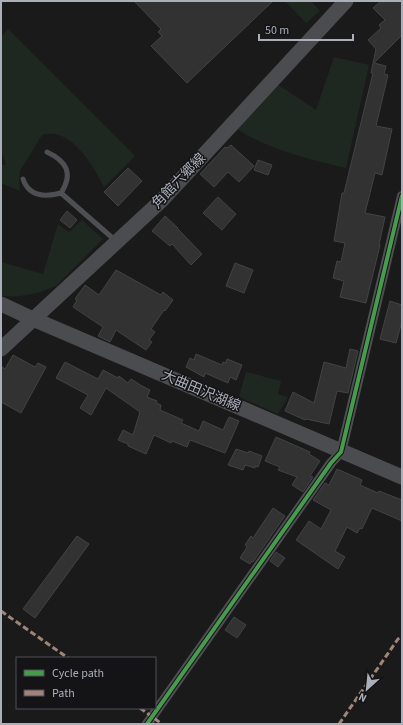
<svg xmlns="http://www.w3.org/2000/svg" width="403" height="725" font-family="'Source Sans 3','Noto Sans JP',sans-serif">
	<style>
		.green { fill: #1f2721 }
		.building { fill: #323232; stroke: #424346 }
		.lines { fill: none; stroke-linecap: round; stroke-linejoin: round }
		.service { stroke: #4d4f53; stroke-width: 5 }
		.minor { stroke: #4d4f53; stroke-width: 10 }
		.primary { stroke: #4b4c4f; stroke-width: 15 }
		.quiet { stroke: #a18479; stroke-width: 3; stroke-dasharray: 6 3; stroke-linecap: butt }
		.cycleway-casing { stroke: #141316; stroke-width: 6 }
		.cycleway { stroke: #469c4c; stroke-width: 4 }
		.labels { text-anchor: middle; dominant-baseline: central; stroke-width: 3; stroke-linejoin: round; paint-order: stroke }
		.street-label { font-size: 14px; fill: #abafba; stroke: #141316 }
	</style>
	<rect width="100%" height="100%" fill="#1a1a1a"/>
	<path class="green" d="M285,1H311L320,11L306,23Z
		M8,29L135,156L104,187C93,166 71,126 42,135L20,171L19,180L20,191L1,183V166L6,164L1,150V37Z
		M334,57L369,65L346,168C309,159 269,150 237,129L277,84L316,110Z
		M82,220L103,239L56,286C43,292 15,300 1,295V262L43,274L58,224L69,232Z
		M246,372L281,381L278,394L288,397L278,414L239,397Z"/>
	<path class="building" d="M134,1H273L187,83L151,46L162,36L158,32L161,29Z
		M381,1H402V35L374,63L386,66L384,74L388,75L376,126L392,129L382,175L375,173L365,213L385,217L379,245H380L366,303L340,297L344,281L333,278L337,261L341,262L345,243L334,241L342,193H344L373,73H371L376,49L368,40L381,28L379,25L385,20L373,8Z
		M231,145L254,166L239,182L228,172L214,187L200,174L225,147L227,148Z
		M258,160L272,165L268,175L254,170Z
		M128,168L142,181L118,206L104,192Z
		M218,197L236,214L222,230L203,213Z
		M67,211L77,220L70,228L60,220Z
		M165,216L178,228H177L202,254L191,265L172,244L170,246L152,231Z
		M235,263L253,270L244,293L226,286Z
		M116,270L161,295L163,292L173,300L165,311L164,310L151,329L155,332L149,340L152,342L146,350L116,330L110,342L98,336L103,327L73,307L77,300L75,299L85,285L99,295Z
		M390,301L402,305V321L396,343L380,339Z
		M350,349L358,351L348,393L337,391L329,424L306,419L305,420L285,411L293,392L314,403L324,362L346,368Z
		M196,354L222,365L223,362L226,363L227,359L242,365L236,380L230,377L228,383L205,373L204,377L186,367L190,358L194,360Z
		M13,355L35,367L38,363L46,367L21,413L1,402V366L5,369Z
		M65,362L98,379L103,370L118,378L119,376L128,383L131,379L142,386L150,390L147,397L157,401L156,403L161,405L160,410L183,420L181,423L199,431L203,421L223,430L229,417L239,421L225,453L190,440L187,447L172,441L171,443L154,435L146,454L128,446V444L118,440L123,430L133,435L140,412L106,388L91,415L80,408L88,395L56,378Z
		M276,437L310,452L309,454L320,461L310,476L313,477L303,492L292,485L297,477L278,470L280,467L265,461Z
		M236,449L248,453L249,451L262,456L258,467L255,466V468L245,465L243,470L228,465Z
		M337,469L362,480L360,485L378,493L379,491L402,500V521L372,508L362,529L360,528L357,533L347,527L335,551L345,557L338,569L296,540L309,521L321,529L331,510L313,500L325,483L329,485Z
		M273,508L285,516L253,562L252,561L250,564L240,558L247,547L245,545L251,536L253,538Z
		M77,536L89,544L35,618L23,609Z
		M276,552L285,558L278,567L270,561Z
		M234,617L246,625L237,638L225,630Z"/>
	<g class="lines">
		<path class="service" d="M47,152C66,161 74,173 61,193
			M23,179C29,197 46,197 61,193L116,241"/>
		<path class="minor" d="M147,724L331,463L341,452L402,196"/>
		<path class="primary" d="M1,304L33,319L402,477
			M1,349L163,199L346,1"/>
		<path class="quiet" d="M1,611L68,658
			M140,708L162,724
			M339,724L398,639L402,636"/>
		<g class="cycleway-casing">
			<path id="cycleway" d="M147,724L331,463L341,452L402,196"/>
		</g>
		<use href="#cycleway" class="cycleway"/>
	</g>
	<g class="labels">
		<g class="street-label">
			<text transform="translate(179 181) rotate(-46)">角館六郷線</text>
			<text transform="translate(201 391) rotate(23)">大曲田沢湖線</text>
		</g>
	</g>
	<rect width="403" height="725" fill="none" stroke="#abafba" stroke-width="4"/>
	<rect x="16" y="657" width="140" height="52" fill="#141316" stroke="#505158"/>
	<rect x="24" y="670" width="20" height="6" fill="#469c4c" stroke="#505158"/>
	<text x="52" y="677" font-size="12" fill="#abafba">Cycle path</text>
	<rect x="24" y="690" width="20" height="6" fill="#a18479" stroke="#505158"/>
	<text x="52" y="697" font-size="12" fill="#abafba">Path</text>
	<g transform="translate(367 689) rotate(207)" stroke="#141316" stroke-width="3" paint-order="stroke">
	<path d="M0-3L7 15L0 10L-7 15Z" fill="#abafba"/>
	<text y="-6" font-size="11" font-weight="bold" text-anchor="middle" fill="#abafba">N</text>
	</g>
	<path d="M259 34v6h94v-6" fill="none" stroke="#abafba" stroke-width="2"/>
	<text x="265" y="34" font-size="12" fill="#abafba" stroke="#141316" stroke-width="3" paint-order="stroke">50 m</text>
</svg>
